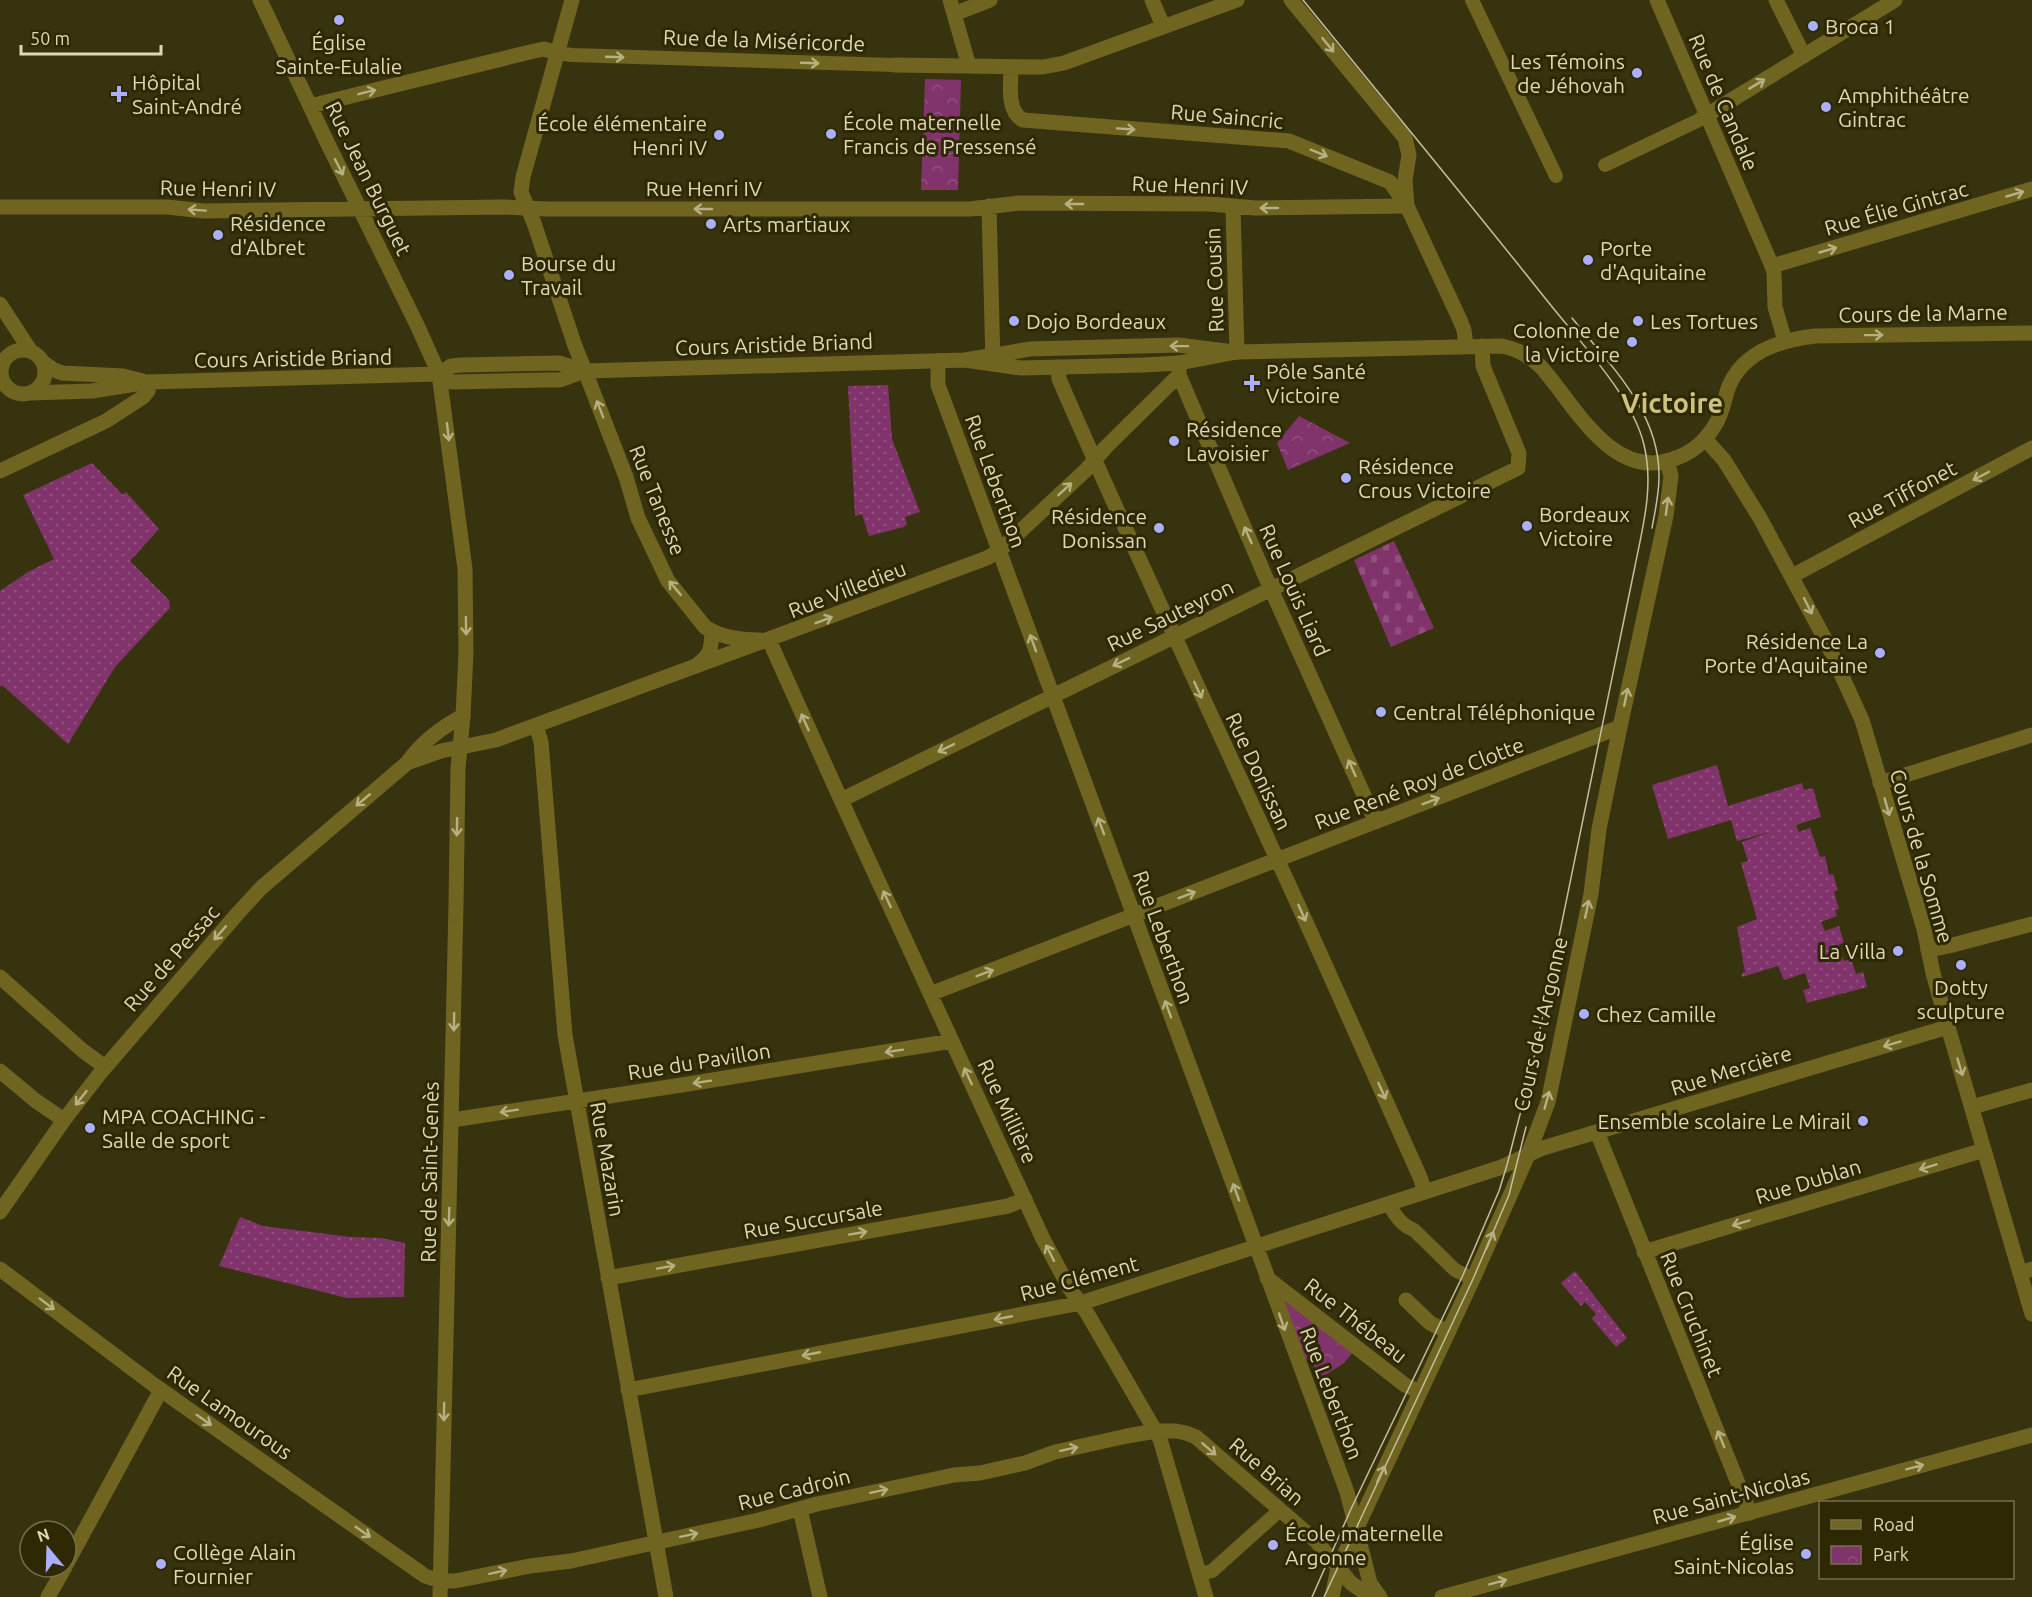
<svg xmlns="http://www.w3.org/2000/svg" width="2032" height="1597" font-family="Ubuntu,sans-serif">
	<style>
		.cemetery { fill: url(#cemetery-stones) }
		.park { fill: url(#park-crowns) }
		.garden { fill: url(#garden-dots) }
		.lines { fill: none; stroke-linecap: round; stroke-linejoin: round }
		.pedestrian { stroke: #6f6521; stroke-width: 14 }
		.minor { stroke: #6f6521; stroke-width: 15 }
		.tertiary { stroke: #6f6521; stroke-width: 15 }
		.secondary { stroke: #6f6521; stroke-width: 15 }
		.tram { stroke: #c4bf9e; stroke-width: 1.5 }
		.oneway { stroke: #b6b083 }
		.poi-dot { fill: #aab0fb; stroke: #2e2904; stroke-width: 2 }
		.labels { text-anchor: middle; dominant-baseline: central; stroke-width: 6; stroke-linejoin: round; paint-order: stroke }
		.poi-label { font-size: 21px; fill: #ddd9b8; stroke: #2e2904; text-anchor: start }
		.street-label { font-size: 21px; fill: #ddd9b8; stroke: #2e2904 }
		.district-label { font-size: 27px; font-weight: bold; fill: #cdc27f; stroke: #2e2904 }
	</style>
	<defs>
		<pattern id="cemetery-stones" width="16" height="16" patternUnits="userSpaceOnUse" patternTransform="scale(1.5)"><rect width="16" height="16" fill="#81336b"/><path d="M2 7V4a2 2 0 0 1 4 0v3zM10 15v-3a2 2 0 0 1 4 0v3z" fill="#92507e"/></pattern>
		<pattern id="park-crowns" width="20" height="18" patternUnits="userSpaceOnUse" patternTransform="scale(1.5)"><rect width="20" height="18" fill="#81336b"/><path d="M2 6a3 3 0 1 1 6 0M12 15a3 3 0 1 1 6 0" fill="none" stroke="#92507e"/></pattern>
		<pattern id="garden-dots" width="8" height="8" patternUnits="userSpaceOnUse" patternTransform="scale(1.5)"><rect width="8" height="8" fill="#81336b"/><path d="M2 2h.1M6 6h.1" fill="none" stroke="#92507e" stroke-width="1.8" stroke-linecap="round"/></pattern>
	</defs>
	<rect width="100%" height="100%" fill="#38330f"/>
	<path class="cemetery" d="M1394,541L1434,628L1391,647L1354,560Z"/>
	<path class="park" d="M925,79L961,80L958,190H921Z
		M1299,416L1350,443L1288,470L1277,443Z
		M1286,1299L1353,1352L1344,1363L1319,1379L1311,1358L1306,1360L1283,1302Z"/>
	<path class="garden" d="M888,385L892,439L920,512L905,517L907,524L904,527L869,536L862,514L855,516L848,386Z
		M92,463L123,495L126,492L159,529L130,561L169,600L170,608L115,667L68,744L2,685L0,687V591L28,572L54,559L23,495Z
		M1717,765L1728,806L1802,783L1804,790L1813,788L1821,817L1796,825L1799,832L1810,828L1820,857L1825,856L1829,875L1833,874L1838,890L1834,892L1839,909L1835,910L1837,916L1821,922L1825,931L1839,926L1844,943L1835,946L1837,955L1841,954L1844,961L1851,959L1856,974L1863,972L1867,987L1807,1003L1803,990L1810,988L1805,973L1784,980L1778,966L1742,977V973L1745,972L1737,927L1757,919L1741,863L1748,861L1742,842L1770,832L1737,841L1731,820L1668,839L1652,785Z
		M240,1217L263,1226L351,1237L381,1238L405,1243L404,1297L347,1298L219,1266Z
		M1575,1271L1627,1338L1616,1347L1592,1319L1596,1314L1585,1302L1581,1306L1561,1283Z"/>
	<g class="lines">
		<path class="pedestrian" d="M1472,0L1556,176
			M557,53L572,55L894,65
			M1605,165L1697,121L1707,115
			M1389,1204C1394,1214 1402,1226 1414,1230L1455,1270L1473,1279
			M1200,1574L1212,1571L1280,1510"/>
		<path class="minor" d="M260,0L326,140L418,327L439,374
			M950,0L969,66
			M1152,0L1163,26
			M1776,0L1804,56
			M954,14L990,0
			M894,65L1043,67L1064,63L1237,0
			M1011,67C1011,84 1006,111 1023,120L1289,141L1390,182L1407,206
			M310,106L530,52L544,49L557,53
			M1707,115L1895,0
			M989,206L993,364
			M0,207H167L204,211L503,207L547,209H970L1019,203L1210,204L1255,208L1407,206
			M1233,207L1237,352
			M1772,266L2032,189
			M938,361V385L1347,1492L1370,1583L1380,1597
			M1058,367L1059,379C1127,536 1200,690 1271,846C1322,955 1370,1066 1420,1177L1425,1192
			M585,371L626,477L638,518L668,581L705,627C721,638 741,640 760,640
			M1179,375L1266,578L1376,822
			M0,471L106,421L143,397L148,391L149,382
			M1792,576L2032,448
			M769,640L841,800L1043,1239L1070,1289L1087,1313L1160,1439L1206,1597
			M697,665C711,654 711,650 712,632
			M536,725L541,742L565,1035L666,1597
			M407,763L441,751L496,740L987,558L999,551L1087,469L1105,448L1179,375V363
			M1880,783L2032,735
			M841,800L1518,468L1519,453L1483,366L1482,346
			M1928,950L1949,946L2032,924
			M0,977L82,1050L105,1067
			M930,994L1620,727
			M0,1071L36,1101L64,1120
			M1972,1107L2032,1090
			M452,1120L682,1085L952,1041
			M1597,1132L1750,1513
			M1644,1252L1984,1150
			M2020,1273L2032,1269
			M608,1278L1008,1206L1025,1199
			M1267,1278L1405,1385L1420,1392
			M1406,1300L1430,1323L1448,1332
			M628,1390L1081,1303L1499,1168L1543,1148L1948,1027
			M800,1509L820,1597
			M66,1565L161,1390
			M48,1597L65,1567"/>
		<path class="tertiary" d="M572,0L523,177L521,192L534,223L575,346L585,371
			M1291,0L1405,138L1409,155L1405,180L1407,206L1460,320L1464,330L1466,346
			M1657,0L1772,266L1774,273L1775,307L1785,341
			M0,383L3,382
			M0,1269L154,1385L418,1571L425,1576L440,1581H455L530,1566L571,1561L759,1520L817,1504L954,1475L980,1473L1025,1463L1055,1452L1127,1436L1156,1431H1176L1186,1433L1196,1437L1316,1541L1351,1583L1371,1597
			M440,1597L456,905L458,768L463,716
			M1332,1597L1338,1568L1473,1279L1528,1155L1548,1102L1591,894L1599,829L1620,727L1666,516L1671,476L1667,461
			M1442,1597L2032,1435"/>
		<path class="secondary" d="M0,304L30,350
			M1 372a22 22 0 1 1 44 0a22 22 0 1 1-44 0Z
			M965,360L1021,368L1143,365L1179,363L1237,352L1502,346C1517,349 1530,356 1541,367C1573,402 1610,479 1670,460C1691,454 1704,443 1715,425C1723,413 1724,399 1729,386C1744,351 1781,340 1815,336L2032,333
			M44,363L54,370L62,373L123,376L143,381
			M439,374L452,382L546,380H560L585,371L965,360L1030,349L1178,345L1226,351
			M30,393L92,391L149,382L439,374L451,366L461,365L559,363L585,371
			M1706,440L1724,460L1760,518L1826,641L1862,720L1924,929L1933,973L1948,1027L2032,1314
			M0,1212L64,1120L101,1072L238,913L261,888L407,763C422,742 440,728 463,716L466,653L465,569L439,374"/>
		<path class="tram" d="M1303,0C1385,101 1468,201 1549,303C1580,342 1633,397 1644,445C1654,486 1643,526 1635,566L1532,1068L1507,1165L1499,1191L1463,1275L1351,1509L1312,1597
			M1572,318C1610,365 1660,412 1659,477C1659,495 1655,511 1652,528
			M1324,1597L1473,1279L1509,1195L1526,1127"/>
	</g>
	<defs><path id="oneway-shaft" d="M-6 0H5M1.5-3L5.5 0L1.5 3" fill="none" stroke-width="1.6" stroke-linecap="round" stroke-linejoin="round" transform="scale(1.5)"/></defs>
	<g class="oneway">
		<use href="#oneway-shaft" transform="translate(1328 45) rotate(51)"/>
		<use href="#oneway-shaft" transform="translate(615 57) rotate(2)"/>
		<use href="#oneway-shaft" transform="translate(810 63) rotate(2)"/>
		<use href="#oneway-shaft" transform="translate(1757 84) rotate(-31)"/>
		<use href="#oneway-shaft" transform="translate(367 92) rotate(-14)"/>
		<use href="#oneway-shaft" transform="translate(1126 129) rotate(4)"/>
		<use href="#oneway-shaft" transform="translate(1319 153) rotate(22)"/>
		<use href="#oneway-shaft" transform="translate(339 167) rotate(63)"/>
		<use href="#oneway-shaft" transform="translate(2015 194) rotate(-16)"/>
		<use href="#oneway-shaft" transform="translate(1074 204) rotate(-180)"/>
		<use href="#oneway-shaft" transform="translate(1269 208) rotate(180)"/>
		<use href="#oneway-shaft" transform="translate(703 209) rotate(180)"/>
		<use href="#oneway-shaft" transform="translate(197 210) rotate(-176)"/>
		<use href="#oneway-shaft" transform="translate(1828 250) rotate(-16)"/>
		<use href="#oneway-shaft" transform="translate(1874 335) rotate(-1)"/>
		<use href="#oneway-shaft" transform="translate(1179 346) rotate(-179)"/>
		<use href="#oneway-shaft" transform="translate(600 409) rotate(-111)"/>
		<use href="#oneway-shaft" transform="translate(448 432) rotate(83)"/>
		<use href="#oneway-shaft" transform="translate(1981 476) rotate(152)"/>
		<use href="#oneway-shaft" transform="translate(1065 489) rotate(-43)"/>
		<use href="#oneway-shaft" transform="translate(1667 506) rotate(-82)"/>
		<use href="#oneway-shaft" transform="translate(1248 535) rotate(-114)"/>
		<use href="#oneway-shaft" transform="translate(675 588) rotate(-130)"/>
		<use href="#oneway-shaft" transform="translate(1808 606) rotate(63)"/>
		<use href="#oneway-shaft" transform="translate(824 620) rotate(-21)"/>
		<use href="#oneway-shaft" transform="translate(466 626) rotate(89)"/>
		<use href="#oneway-shaft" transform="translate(1033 643) rotate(-110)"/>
		<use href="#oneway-shaft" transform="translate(1121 662) rotate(154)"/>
		<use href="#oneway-shaft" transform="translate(1198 690) rotate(65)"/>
		<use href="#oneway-shaft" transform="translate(1626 697) rotate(-78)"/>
		<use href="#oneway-shaft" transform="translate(805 722) rotate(-114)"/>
		<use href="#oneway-shaft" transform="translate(946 748) rotate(154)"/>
		<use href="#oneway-shaft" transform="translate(1352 768) rotate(-114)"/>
		<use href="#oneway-shaft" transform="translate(363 800) rotate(140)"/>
		<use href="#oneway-shaft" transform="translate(1431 801) rotate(-21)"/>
		<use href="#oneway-shaft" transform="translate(1887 807) rotate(74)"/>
		<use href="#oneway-shaft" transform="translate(1101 826) rotate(-110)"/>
		<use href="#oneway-shaft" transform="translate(457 827) rotate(91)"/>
		<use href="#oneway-shaft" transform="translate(1187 895) rotate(-21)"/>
		<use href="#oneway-shaft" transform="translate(887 899) rotate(-115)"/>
		<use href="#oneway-shaft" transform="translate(1587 909) rotate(-78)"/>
		<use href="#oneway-shaft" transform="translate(1302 913) rotate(66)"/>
		<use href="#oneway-shaft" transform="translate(220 933) rotate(131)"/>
		<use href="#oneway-shaft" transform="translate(985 973) rotate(-21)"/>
		<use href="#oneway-shaft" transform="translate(1168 1009) rotate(-110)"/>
		<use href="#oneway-shaft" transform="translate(454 1022) rotate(91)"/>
		<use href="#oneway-shaft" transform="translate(1892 1044) rotate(163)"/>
		<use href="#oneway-shaft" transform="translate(894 1051) rotate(171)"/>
		<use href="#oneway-shaft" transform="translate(1960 1067) rotate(73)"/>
		<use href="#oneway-shaft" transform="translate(968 1076) rotate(-115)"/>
		<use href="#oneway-shaft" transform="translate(702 1082) rotate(171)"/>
		<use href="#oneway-shaft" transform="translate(1382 1091) rotate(66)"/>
		<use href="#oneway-shaft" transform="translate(81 1098) rotate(128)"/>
		<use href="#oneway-shaft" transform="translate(1547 1100) rotate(-74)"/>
		<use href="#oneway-shaft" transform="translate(509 1111) rotate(171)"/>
		<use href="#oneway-shaft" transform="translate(1928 1167) rotate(163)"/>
		<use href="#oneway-shaft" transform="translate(1236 1192) rotate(-110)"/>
		<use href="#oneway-shaft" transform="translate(449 1217) rotate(92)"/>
		<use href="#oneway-shaft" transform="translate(1741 1223) rotate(163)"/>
		<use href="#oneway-shaft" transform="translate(858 1233) rotate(-10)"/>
		<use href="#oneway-shaft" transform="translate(1490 1240) rotate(-67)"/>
		<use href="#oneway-shaft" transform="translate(1050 1253) rotate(-117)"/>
		<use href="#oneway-shaft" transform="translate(666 1267) rotate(-10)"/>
		<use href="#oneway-shaft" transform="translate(47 1304) rotate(37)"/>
		<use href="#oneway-shaft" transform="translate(1003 1318) rotate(169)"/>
		<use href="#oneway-shaft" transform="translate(1282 1322) rotate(71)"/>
		<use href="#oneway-shaft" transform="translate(811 1354) rotate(169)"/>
		<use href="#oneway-shaft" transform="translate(444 1412) rotate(91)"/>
		<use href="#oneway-shaft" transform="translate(204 1420) rotate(35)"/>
		<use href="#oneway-shaft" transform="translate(1721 1439) rotate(-112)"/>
		<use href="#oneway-shaft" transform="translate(1069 1449) rotate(-12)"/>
		<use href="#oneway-shaft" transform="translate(1209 1449) rotate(41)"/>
		<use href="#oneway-shaft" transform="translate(1915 1467) rotate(-15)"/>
		<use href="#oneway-shaft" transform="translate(1381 1474) rotate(-65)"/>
		<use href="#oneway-shaft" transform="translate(879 1491) rotate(-12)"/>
		<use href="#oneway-shaft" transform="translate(1727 1519) rotate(-16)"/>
		<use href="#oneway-shaft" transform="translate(363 1532) rotate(35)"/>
		<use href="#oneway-shaft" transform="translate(689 1535) rotate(-12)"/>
		<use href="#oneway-shaft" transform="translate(498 1572) rotate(-12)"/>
		<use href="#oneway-shaft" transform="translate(1498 1582) rotate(-15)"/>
	</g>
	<g class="poi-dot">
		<circle cx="339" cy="20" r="6"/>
		<circle cx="1813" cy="26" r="6"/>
		<circle cx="1637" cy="73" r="6"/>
		<path d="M116 85h6v6h6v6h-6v6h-6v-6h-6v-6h6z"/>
		<circle cx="1826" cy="107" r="6"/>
		<circle cx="831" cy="134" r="6"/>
		<circle cx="719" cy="135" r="6"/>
		<circle cx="711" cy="224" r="6"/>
		<circle cx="218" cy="235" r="6"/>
		<circle cx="1588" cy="260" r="6"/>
		<circle cx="509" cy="275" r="6"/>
		<circle cx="1014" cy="321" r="6"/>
		<circle cx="1638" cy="321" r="6"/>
		<circle cx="1632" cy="342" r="6"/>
		<path d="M1249 374h6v6h6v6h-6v6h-6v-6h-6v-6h6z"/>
		<circle cx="1174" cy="441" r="6"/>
		<circle cx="1346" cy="478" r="6"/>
		<circle cx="1527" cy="526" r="6"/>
		<circle cx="1159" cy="528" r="6"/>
		<circle cx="1880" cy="653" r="6"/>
		<circle cx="1381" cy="712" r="6"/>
		<circle cx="1898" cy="951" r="6"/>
		<circle cx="1961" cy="965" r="6"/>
		<circle cx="1584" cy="1014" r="6"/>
		<circle cx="1863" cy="1121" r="6"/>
		<circle cx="90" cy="1128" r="6"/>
		<circle cx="1273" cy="1545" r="6"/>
		<circle cx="1806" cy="1554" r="6"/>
		<circle cx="161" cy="1564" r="6"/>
	</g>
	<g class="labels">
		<g class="poi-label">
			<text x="1825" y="26">Broca 1</text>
			<text x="339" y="42" text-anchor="middle">Église<tspan x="339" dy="24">Sainte-Eulalie</tspan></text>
			<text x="1625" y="61" text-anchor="end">Les Témoins<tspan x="1625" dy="24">de Jéhovah</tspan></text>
			<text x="132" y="82">Hôpital<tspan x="132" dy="24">Saint-André</tspan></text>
			<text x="1838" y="95">Amphithéâtre<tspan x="1838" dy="24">Gintrac</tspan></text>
			<text x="843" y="122">École maternelle<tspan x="843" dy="24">Francis de Pressensé</tspan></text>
			<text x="707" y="123" text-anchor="end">École élémentaire<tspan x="707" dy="24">Henri IV</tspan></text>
			<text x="230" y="223">Résidence<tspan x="230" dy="24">d'Albret</tspan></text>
			<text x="723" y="224">Arts martiaux</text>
			<text x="1600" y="248">Porte<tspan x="1600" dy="24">d'Aquitaine</tspan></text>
			<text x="521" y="263">Bourse du<tspan x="521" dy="24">Travail</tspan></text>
			<text x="1026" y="321">Dojo Bordeaux</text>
			<text x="1650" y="321">Les Tortues</text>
			<text x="1620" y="330" text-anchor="end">Colonne de<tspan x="1620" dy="24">la Victoire</tspan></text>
			<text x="1266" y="371">Pôle Santé<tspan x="1266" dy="24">Victoire</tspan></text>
			<text x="1186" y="429">Résidence<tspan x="1186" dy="24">Lavoisier</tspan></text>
			<text x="1358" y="466">Résidence<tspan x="1358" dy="24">Crous Victoire</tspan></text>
			<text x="1539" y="514">Bordeaux<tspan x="1539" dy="24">Victoire</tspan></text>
			<text x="1147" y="516" text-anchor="end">Résidence<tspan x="1147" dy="24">Donissan</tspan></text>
			<text x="1868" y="641" text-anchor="end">Résidence La<tspan x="1868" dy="24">Porte d'Aquitaine</tspan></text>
			<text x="1393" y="712">Central Téléphonique</text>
			<text x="1886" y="951" text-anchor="end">La Villa</text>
			<text x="1961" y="987" text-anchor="middle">Dotty<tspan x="1961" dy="24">sculpture</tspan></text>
			<text x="1596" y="1014">Chez Camille</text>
			<text x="102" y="1116">MPA COACHING -<tspan x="102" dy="24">Salle de sport</tspan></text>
			<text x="1851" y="1121" text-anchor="end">Ensemble scolaire Le Mirail</text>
			<text x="1285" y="1533">École maternelle<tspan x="1285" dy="24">Argonne</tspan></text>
			<text x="1794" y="1542" text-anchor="end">Église<tspan x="1794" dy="24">Saint-Nicolas</tspan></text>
			<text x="173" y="1552">Collège Alain<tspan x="173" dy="24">Fournier</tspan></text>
		</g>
		<g class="street-label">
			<text transform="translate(764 40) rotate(2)">Rue de la Miséricorde</text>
			<text transform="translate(1724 102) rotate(67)">Rue de Candale</text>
			<text transform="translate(1227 116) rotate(5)">Rue Saincric</text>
			<text transform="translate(369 178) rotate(64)">Rue Jean Burguet</text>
			<text transform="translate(1190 185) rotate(2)">Rue Henri IV</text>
			<text transform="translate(218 188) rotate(1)">Rue Henri IV</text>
			<text x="704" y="188">Rue Henri IV</text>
			<text transform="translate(1896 208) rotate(-16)">Rue Élie Gintrac</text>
			<text transform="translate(1214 280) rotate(-92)">Rue Cousin</text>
			<text transform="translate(1923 313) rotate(-1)">Cours de la Marne</text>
			<text transform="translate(774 344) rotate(-2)">Cours Aristide Briand</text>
			<text transform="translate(293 358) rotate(-1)">Cours Aristide Briand</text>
			<text transform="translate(996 481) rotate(70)">Rue Leberthon</text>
			<text transform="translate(1902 494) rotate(-28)">Rue Tiffonet</text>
			<text transform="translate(658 500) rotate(68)">Rue Tanesse</text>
			<text transform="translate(847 589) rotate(-21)">Rue Villedieu</text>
			<text transform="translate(1295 590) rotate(66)">Rue Louis Liard</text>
			<text transform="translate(1170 615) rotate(-26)">Rue Sauteyron</text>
			<text transform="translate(1259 771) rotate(65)">Rue Donissan</text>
			<text transform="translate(1419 783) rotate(-21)">Rue René Roy de Clotte</text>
			<text transform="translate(1922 856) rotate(74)">Cours de la Somme</text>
			<text transform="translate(1164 937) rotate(70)">Rue Leberthon</text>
			<text transform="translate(171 958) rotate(-49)">Rue de Pessac</text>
			<text transform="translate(1540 1024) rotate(-77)">Cours de l'Argonne</text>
			<text transform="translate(699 1061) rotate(-9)">Rue du Pavillon</text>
			<text transform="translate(1731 1070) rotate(-17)">Rue Mercière</text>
			<text transform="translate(1008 1111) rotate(65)">Rue Millière</text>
			<text transform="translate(608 1159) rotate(80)">Rue Mazarin</text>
			<text transform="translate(429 1172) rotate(-89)">Rue de Saint-Genès</text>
			<text transform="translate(1808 1181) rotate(-17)">Rue Dublan</text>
			<text transform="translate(813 1219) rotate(-10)">Rue Succursale</text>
			<text transform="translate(1079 1278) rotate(-15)">Rue Clément</text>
			<text transform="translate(1692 1314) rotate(68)">Rue Cruchinet</text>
			<text transform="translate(1356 1320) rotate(38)">Rue Thébeau</text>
			<text transform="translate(1332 1393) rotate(69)">Rue Leberthon</text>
			<text transform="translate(230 1412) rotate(35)">Rue Lamourous</text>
			<text transform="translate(1267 1471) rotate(41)">Rue Brian</text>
			<text transform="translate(794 1489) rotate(-14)">Rue Cadroin</text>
			<text transform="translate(1731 1496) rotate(-15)">Rue Saint-Nicolas</text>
		</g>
		<g class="district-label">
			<text x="1672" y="403">Victoire</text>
		</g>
	</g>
	<rect x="1819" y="1501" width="195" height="78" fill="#2e2904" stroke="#746f4c" stroke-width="1.5"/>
	<rect x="1831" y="1520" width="30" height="9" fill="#6f6521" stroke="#746f4c" stroke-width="1.5"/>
	<text x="1873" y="1531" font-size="18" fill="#ddd9b8">Road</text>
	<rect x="1831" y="1546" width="30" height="18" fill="url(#park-crowns)" stroke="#746f4c" stroke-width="1.5"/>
	<text x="1873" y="1561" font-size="18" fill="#ddd9b8">Park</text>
	<g transform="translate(48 1549) rotate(341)"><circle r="28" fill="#2e2904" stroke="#746f4c" stroke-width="1.5"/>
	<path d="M0-4.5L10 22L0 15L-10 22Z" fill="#aab0fb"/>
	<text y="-9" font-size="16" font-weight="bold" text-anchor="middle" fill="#ddd9b8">N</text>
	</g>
	<path d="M21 45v9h140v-9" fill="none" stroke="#ddd9b8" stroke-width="3"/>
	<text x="30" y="45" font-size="18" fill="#ddd9b8" stroke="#2e2904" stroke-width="4.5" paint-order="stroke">50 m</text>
</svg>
